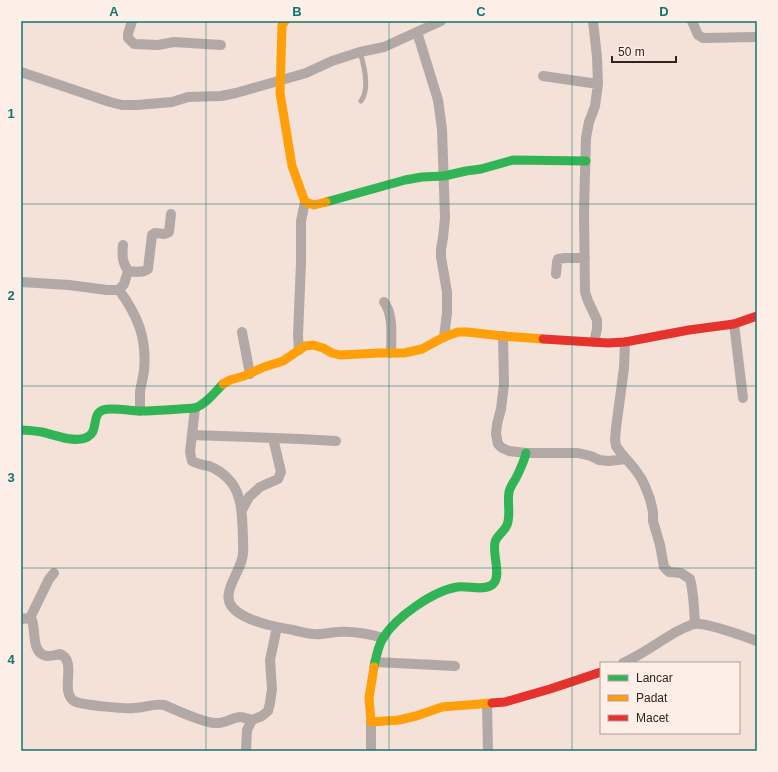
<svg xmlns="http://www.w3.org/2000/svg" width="778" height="772" font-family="Arial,sans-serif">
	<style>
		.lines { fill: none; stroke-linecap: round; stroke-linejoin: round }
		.lane { stroke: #b2a9a6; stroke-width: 5 }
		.street { stroke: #b2a9a6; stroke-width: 10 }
		.fast { stroke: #30b455; stroke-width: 9 }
		.slow { stroke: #ff9f0a; stroke-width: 9 }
		.jam { stroke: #e5322d; stroke-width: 9 }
		.grid { fill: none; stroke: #0f766e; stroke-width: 1; stroke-opacity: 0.55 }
		.neatline { fill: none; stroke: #0f766e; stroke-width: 1.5 }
		.grid-label { font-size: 13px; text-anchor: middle; font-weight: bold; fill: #0f766e }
	</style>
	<rect width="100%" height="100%" fill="#f4e1d8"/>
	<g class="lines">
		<path class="lane" d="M360,52C364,65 370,89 361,101"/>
		<path class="street" d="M132,21L128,34V38L134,44L158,45L174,42L221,45
			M593,21L597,57L598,84L595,106L589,122L586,138L584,211L585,292L588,301L597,320V329L594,342
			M692,21L698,35L703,38L757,37
			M417,32L438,100L442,129L445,218L443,238L441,249V257L447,292V313L444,337
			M21,72L110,102L122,105H137L172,102L188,97L221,96L236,93L306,73L332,61L360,52L384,47L441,21
			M543,76L598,84
			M123,245C122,256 122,261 128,271
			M556,274L557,262L558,259L565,258H585
			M21,282L69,285L107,290H119L124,284L128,271C135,272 142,273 148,269L152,235L155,233L164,234L169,232L171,214
			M119,290C138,316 147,338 144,371C143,378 141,385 140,392C140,398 140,404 140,411
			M384,302C394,315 391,337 391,353
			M734,324L743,398
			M242,332L250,374
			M503,336L504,384L501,409L497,424L496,434L498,444L502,448L509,451L526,453H578L591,456L599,460L609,461L626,459
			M625,342L624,368L616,428L615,440L616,446L621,453L634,468L641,478L645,486L650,499L653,512V521L660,545L664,567L669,572L681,573L690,579C694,594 694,609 695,624
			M299,350L298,336L301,262V221L305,202
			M195,408L190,452L192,461C198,464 203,465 209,466C217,469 226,476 231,482C243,497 242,519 243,538C243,544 244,552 242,559C237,580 213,600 244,616C259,624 277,627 293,630C302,632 311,635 320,634C326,634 332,632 338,632C354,631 369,634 383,638
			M192,435L300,439L336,441
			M242,510L249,497L260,487L278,479L281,472L273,438
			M30,618L49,579L54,573
			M21,619L30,618L32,620C36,631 31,654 47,656C51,656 56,655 60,654C78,661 59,691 74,701C80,705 125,709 134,708C145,708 154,703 164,705C179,711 201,722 215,723C224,724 231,718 240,717C244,717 248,719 252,720
			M375,662L455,666
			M623,663C641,655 657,643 674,633C680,630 687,626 694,624C706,622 743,636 757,641
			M487,704L488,751
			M246,751L247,730L252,720L262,716L268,711L270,703L272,689L270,660L277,627
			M371,751V722"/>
		<path class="fast" d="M326,202L405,180L422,177L444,176L466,171L481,169L513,160L586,161
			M21,430C28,430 35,431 42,432C55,435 68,441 81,439C102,436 89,415 103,410C112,407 130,411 140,411C158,411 177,409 195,408C206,404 214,393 223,384
			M374,667C376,657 378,646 383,638C396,617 433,591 457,587C467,585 485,592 493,584C502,576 492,554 495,542C497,535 504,532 507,525C511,515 507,503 509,492C510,487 513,483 516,478C520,470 524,462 526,453"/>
		<path class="slow" d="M285,21L282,25L280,93L292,166L305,202L314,205L326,202
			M223,384L230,380L244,376L264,367L283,361L305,346L313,345L323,348L332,353L340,355L380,353H404L422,349L444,337L458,332H467L503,336L543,339
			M374,667L369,698L371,722L399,720L416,716L442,707L492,703"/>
		<path class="jam" d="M543,339L608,343L625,342L689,330L734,324L757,316
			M492,703L505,702L550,689L601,672"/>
	</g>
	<path class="grid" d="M206,21V751M389,21V751M572,21V751M21,204H757M21,386H757M21,568H757"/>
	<rect width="778" height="772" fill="none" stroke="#fdeee8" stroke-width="44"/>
	<rect x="600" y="662" width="140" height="72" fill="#fdeee8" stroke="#ab9d97"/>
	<rect x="608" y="675" width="20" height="6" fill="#30b455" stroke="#ab9d97"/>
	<text x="636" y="682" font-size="12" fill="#31241e">Lancar</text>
	<rect x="608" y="695" width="20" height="6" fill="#ff9f0a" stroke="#ab9d97"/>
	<text x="636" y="702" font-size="12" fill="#31241e">Padat</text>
	<rect x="608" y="715" width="20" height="6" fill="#e5322d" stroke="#ab9d97"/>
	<text x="636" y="722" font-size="12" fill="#31241e">Macet</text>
	<path d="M612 56v6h64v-6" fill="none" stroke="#31241e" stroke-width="2"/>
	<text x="618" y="56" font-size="12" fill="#31241e" stroke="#fdeee8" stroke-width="3" paint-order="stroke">50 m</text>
	<rect x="22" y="22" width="734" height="728" class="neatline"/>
	<g class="grid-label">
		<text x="114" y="16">A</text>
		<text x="297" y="16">B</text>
		<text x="481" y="16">C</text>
		<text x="664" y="16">D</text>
		<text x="11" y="118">1</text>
		<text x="11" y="300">2</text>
		<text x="11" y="482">3</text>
		<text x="11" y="664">4</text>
	</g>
</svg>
